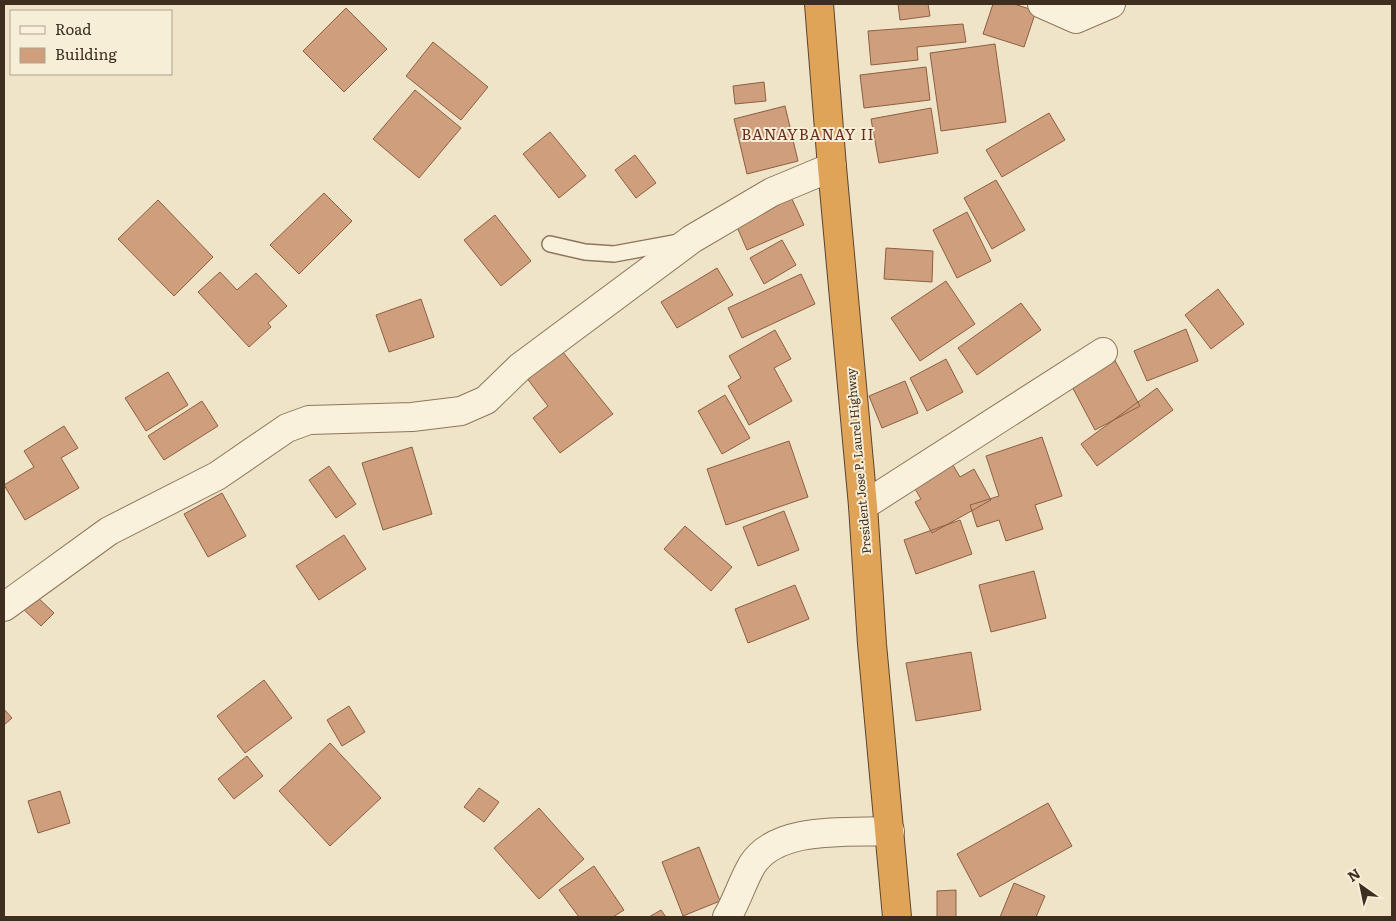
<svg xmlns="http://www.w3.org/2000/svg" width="1396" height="921" font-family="Literata,serif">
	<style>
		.building { fill: #cf9f7d; stroke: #8d5f41 }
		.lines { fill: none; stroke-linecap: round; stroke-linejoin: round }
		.lane-casing { stroke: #8d765c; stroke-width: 18 }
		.street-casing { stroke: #8d765c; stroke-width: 30 }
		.highway-casing { stroke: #5b4430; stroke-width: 30 }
		.lane { stroke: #faf1dc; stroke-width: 15 }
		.street { stroke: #faf1dc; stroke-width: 28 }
		.highway { stroke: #e0a458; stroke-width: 28 }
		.labels { text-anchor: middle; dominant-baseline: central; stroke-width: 4; stroke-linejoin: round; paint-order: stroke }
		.street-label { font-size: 12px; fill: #3d2e20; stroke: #f7eed8 }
		.quarter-label { font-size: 15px; letter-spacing: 1px; fill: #6b2e1e; stroke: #f7eed8 }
	</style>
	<rect width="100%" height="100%" fill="#f0e4c8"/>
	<path class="building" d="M898,4H928L930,16L900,20Z
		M993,4H1014L1036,11L1024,47L983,34Z
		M346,8L387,49L344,92L303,51Z
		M963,24L966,42L917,47L918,60L871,65L868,31Z
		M433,42L488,87L461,120L406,76Z
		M995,44L1006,122L941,131L930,53Z
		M926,67L930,100L864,108L860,75Z
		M764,82L766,101L735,104L733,86Z
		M415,90L461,128L419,178L373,139Z
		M785,106L798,161L747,174L734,119Z
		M931,108L938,153L879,163L871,119Z
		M1049,113L1065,140L1002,177L986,150Z
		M550,132L586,176L559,198L523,154Z
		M635,155L656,183L636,198L615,170Z
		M996,180L1025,230L992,249L964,198Z
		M324,193L352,221L299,274L270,245Z
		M790,195L804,225L747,250L734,220Z
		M158,200L213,257L174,296L118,239Z
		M967,212L991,261L957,278L933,230Z
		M495,215L531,261L501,286L464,240Z
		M782,240L796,265L764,284L750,258Z
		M886,248L933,251L932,282L884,279Z
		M717,268L733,295L677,328L661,302Z
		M220,272L237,290L256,273L287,306L268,323L271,327L249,347L198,292Z
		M801,274L815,304L742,338L728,308Z
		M946,281L975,324L920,361L891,318Z
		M1218,289L1244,324L1211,349L1185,315Z
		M421,299L434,337L389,352L376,315Z
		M1021,303L1041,330L977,375L958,348Z
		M1186,329L1198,361L1147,381L1134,351Z
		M775,330L791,359L774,368L792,401L749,425L728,386L741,378L729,356Z
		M562,351L613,414L560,453L533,418L548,406L526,377Z
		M1113,357L1140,406L1095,430L1069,381Z
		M946,359L963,392L927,411L910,378Z
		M168,372L188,405L146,431L125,398Z
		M905,381L918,413L882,428L869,396Z
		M1157,388L1173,410L1097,466L1081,444Z
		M725,395L750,438L722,454L698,411Z
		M202,401L218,426L164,460L148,436Z
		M64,426L78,448L61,458L79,488L25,520L4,485L34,467L24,451Z
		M1042,437L1062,496L1035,505L1043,529L1006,541L999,520L977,527L970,505L999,496L986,456Z
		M789,441L808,497L726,525L707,469Z
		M412,447L432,514L383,530L362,463Z
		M950,460L960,477L974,469L991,500L932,533L915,502L921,499L911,482Z
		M329,466L356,504L336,518L309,480Z
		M222,493L246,536L208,557L184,514Z
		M784,511L799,550L758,566L743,527Z
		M960,520L972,554L916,574L904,540Z
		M685,526L732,567L711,591L664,549Z
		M344,535L366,569L319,600L296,566Z
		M1034,571L1046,618L991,632L979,585Z
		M795,585L809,619L748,643L735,609Z
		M32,592L54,613L41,626L19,605Z
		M971,652L981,710L916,721L906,663Z
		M264,680L292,718L245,753L217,716Z
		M349,706L365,732L342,746L327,720Z
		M4,709L12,718L4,725Z
		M330,743L381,798L330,846L279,791Z
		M247,756L263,776L234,799L218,779Z
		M479,788L499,802L484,822L464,807Z
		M60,791L70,823L38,833L28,801Z
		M1048,803L1072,846L980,897L957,854Z
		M539,808L584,859L539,899L494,848Z
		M699,847L720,901L683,916L662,862Z
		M594,866L624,910L613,917H579L559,890Z
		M1014,883L1045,896L1036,917H1000Z
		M956,890V917H937V891Z
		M661,910L666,917H649Z"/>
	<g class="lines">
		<g class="lane-casing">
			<path id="lane" d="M550,244L585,252L614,254L679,242"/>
		</g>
		<g class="street-casing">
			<path id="street" d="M1042,4L1076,19L1111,4
				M863,506L1103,352
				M4,607L109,531L217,476L287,428L309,420L412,417L461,411L486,400L520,367L692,239L772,192L832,167
				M727,917C737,901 742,882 752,865C777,825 849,833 890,831"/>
		</g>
		<g class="highway-casing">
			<path id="highway" d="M819,4L832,167L863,506L872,644L897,917"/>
		</g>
		<use href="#lane" class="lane"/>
		<use href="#street" class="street"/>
		<use href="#highway" class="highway"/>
	</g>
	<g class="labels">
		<g class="street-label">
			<text transform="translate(858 461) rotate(-95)">President Jose P. Laurel Highway</text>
		</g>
		<g class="quarter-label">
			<text x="808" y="133">BANAYBANAY II</text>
		</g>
	</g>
	<rect width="1396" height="921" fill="none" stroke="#3d2e20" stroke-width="10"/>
	<rect x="10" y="10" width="162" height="65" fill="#f7eed8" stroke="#ada18e"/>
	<rect x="20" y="26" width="25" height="8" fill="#faf1dc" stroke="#ada18e"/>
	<text x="55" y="35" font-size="15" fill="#3d2e20">Road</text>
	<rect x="20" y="48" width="25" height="15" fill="#cf9f7d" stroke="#ada18e"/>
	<text x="55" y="60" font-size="15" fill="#3d2e20">Building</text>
	<g transform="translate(1361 886) rotate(327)" stroke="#f7eed8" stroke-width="4" paint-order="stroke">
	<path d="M0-4L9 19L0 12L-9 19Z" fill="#3d2e20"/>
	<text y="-8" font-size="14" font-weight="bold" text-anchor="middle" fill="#3d2e20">N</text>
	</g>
</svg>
